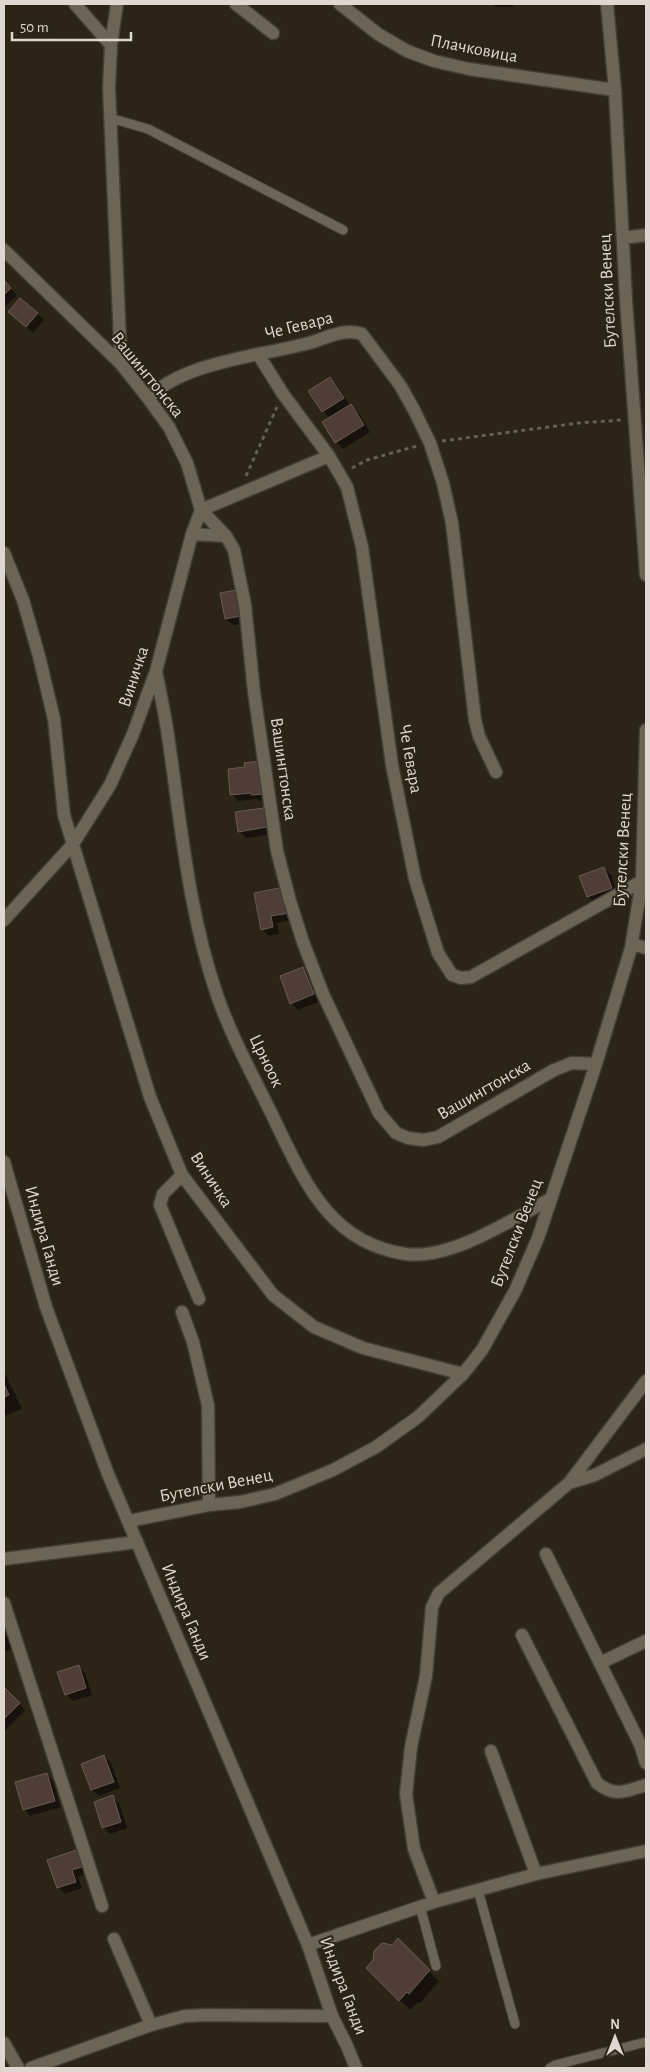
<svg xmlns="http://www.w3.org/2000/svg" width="650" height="2072" font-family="'Alegreya Sans',sans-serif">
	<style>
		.shadow { fill: #0007 }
		.building { fill: #4e3e37; stroke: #6b5a52 }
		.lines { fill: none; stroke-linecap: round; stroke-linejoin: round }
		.lane-casing { stroke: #433e34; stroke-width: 11 }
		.street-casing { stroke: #433e34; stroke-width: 15 }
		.secondary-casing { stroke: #433e34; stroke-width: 15 }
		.path { stroke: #666054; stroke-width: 3; stroke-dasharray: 4 4; stroke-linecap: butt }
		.lane { stroke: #6c6555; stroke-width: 9 }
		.street { stroke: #6c6555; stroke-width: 12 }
		.secondary { stroke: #6c6555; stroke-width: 12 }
		.labels { text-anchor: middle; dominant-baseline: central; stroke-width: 4; stroke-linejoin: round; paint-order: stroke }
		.street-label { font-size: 18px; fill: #ddd9d0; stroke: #2b2417 }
	</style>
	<rect width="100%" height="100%" fill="#2b2417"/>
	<path class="shadow" d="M492,4H513V7H496Z
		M4,282L17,295L4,308Z
		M9,312L37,314L44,320L33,333Z
		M330,378L337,385L350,406L358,412L370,432L343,449L336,442L330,418L323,411Z
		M236,591L247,623L233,625L226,619Z
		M246,768L270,801H259L257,799L238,801L231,794Z
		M263,809L270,816L273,834L246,838L240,831Z
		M604,868L611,875L618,894L595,903L588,896Z
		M283,888L295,919L277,923L279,934L269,936L262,929Z
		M303,968L310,975L320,1001L298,1010L291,1003Z
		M4,1371L22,1409L4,1416Z
		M4,1623L13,1649L4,1652Z
		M78,1667L85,1673L92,1695L73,1701L66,1694Z
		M4,1689L25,1710L4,1732Z
		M104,1756L111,1763L120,1788L99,1796L92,1790L82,1765Z
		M47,1775L53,1781L61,1807L30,1816L24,1809Z
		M113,1797L119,1803L127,1828L110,1834L103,1827Z
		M82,1850L93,1871L78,1877L82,1888L65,1894L59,1888L49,1861Z
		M398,1940L439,1981L420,2003L418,2002L410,2010L368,1968Z"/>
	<path class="building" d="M4,280L11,288L4,295Z
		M20,298L38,313L26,327L8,312Z
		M330,377L344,398L322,412L308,391Z
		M351,404L364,425L335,443L322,422Z
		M236,590L241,616L225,619L220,593Z
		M261,761L264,794L251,795V793L230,795L228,769L245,767L244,763Z
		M264,808L267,827L238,832L235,812Z
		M604,867L612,888L587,897L579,876Z
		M284,887L289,913L271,916L273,927L261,930L254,893Z
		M303,967L314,994L290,1004L280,976Z
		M4,1384L9,1395L4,1397Z
		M79,1665L86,1688L65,1695L57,1672Z
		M4,1687L20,1703L4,1719Z
		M104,1755L114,1782L91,1790L81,1764Z
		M47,1773L55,1801L23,1810L15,1782Z
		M113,1795L121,1822L102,1828L94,1802Z
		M82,1848L88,1865L72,1870L76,1882L57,1888L47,1860Z
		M398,1938L430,1970L409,1994L407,1992L399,2001L366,1968L373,1960L374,1951L382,1943L392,1945Z"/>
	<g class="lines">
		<g class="lane-casing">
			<path id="lane" d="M110,118L148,129L343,230
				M478,1890L515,2024
				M420,1906L436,1966
				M550,2068L555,2065L646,2042"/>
		</g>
		<g class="street-casing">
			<path id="street" d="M75,4L111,45
				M117,4L111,45L109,88L121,364
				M236,4L273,33
				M340,4L378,34L407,51L434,61L469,69L615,90
				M607,4L615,90L626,300L646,575
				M623,238L646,235
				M4,250L121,364L148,398L169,427L187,463L201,510L226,536L234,550L245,605L254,692L277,851L290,901L303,942L323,994L379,1113L396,1133L408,1138L423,1140L438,1137L554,1070L572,1063L596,1064
				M258,354C274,351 289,348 305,344C323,340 343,327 362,334L400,385L414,410L430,443L443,483L452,523L475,720L479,736L496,772
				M148,398C176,371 221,362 258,354L283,394L329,456L347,487L362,547L392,765L415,879L438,953L452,975L461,978L471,977L642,881
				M201,510L329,456
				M192,534L226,536
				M4,553L23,600L39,656L54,719L64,815L150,1097L182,1175L273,1295L314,1327L363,1348L463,1374
				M156,671C160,692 165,714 168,736C181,823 188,911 217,995C232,1039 256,1081 276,1123C305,1183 331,1244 406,1254C451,1260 511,1220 550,1199
				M4,920L73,844L110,785L133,734L156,671L192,534L201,510
				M632,944L646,948
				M182,1175L163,1194L160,1205L199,1299
				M182,1312L193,1342L208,1405L209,1505
				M569,1483L595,1475L646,1449
				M129,1521L209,1505L240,1502L275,1494L333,1470L376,1447L418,1417L463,1374L482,1350L515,1291L538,1238L596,1064L631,948L642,881L646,730
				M546,1554L640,1744L646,1763
				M4,1559L137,1542
				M4,1603L102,1906
				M522,1635L597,1783C616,1798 625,1791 646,1785
				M600,1663L646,1641
				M491,1751L536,1874
				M434,1902L414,1849L406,1794L411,1747L426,1676L432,1607L439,1593L569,1483L646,1381
				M114,1939L151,2025
				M308,1945L434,1902L536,1874L646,1851
				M4,2043L18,2068
				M31,2068L151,2025L185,2016L207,2015L332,2016"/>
		</g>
		<g class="secondary-casing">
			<path id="secondary" d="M4,1162L46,1307L108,1474L308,1945L332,2016L347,2046L356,2068"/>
		</g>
		<path class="path" d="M442,441L579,423L622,420
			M352,468L367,460L417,446
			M246,476L277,407"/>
		<use href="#lane" class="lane"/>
		<use href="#street" class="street"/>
		<use href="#secondary" class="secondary"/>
	</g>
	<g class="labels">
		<g class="street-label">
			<text transform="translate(474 49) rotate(11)">Плачковица</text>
			<text transform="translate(608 291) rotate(-93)">Бутелски Венец</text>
			<text transform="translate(299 326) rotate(-14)">Че Гевара</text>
			<text transform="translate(147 375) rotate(51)">Вашингтонска</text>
			<text transform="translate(134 677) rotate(-72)">Виничка</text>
			<text transform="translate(410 759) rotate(80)">Че Гевара</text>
			<text transform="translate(283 769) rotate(82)">Вашингтонска</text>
			<text transform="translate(623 850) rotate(-87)">Бутелски Венец</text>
			<text transform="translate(266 1061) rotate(64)">Црноок</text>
			<text transform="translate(484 1090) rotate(-30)">Вашингтонска</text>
			<text transform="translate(211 1180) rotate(57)">Виничка</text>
			<text transform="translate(517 1233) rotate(-69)">Бутелски Венец</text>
			<text transform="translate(44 1236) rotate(74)">Индира Ганди</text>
			<text transform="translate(216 1486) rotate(-11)">Бутелски Венец</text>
			<text transform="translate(186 1612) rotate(67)">Индира Ганди</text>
			<text transform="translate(343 1986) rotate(69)">Индира Ганди</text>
		</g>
	</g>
	<rect width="650" height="2072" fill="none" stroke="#ddd9d0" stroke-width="10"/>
	<g transform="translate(615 2037)" stroke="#2b2417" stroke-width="4" paint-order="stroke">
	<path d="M0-4L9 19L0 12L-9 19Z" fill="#ddd9d0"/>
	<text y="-8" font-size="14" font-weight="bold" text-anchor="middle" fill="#ddd9d0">N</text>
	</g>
	<path d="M12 32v8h119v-8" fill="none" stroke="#ddd9d0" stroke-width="2.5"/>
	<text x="20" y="32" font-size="15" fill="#ddd9d0" stroke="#2b2417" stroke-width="4" paint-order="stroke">50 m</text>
</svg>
